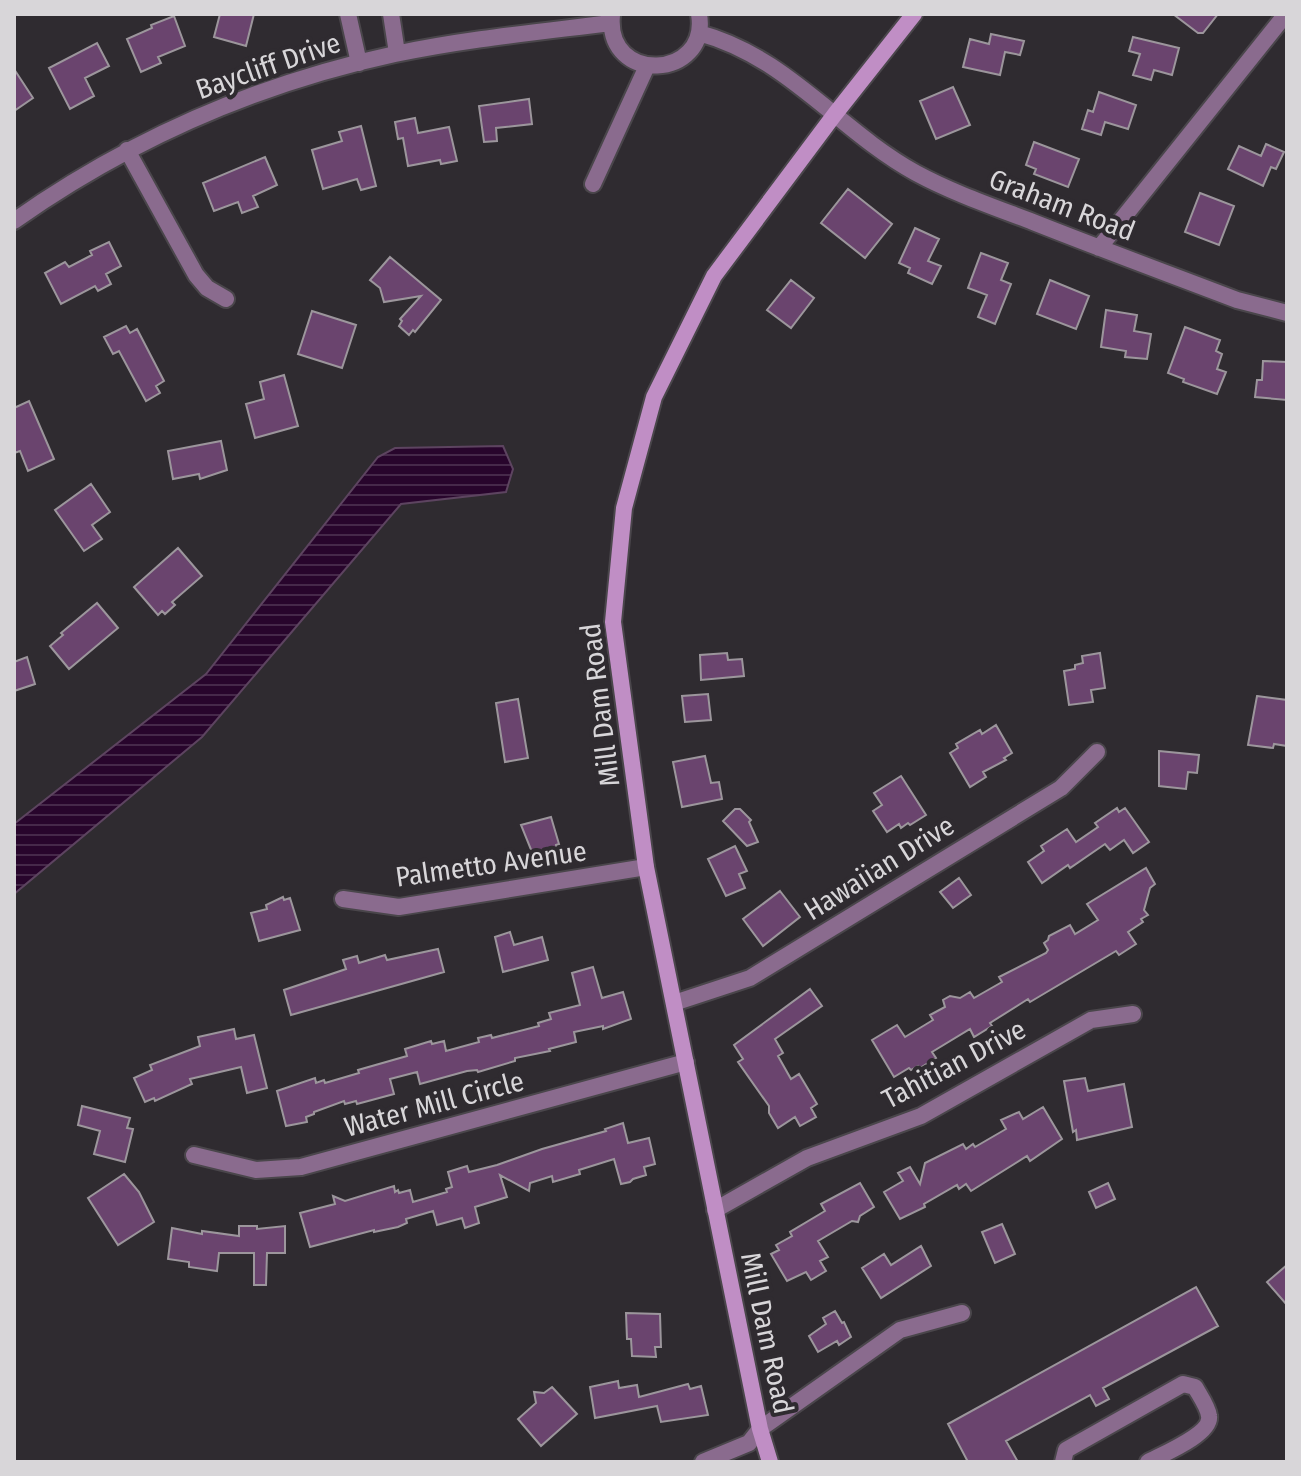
<svg xmlns="http://www.w3.org/2000/svg" width="1301" height="1476" font-family="'Fira Sans Condensed',sans-serif">
	<style>
		.water { fill: url(#water-rules); stroke: #5d4460; stroke-width: 2 }
		.building { fill: #6a446e; stroke: #9c969c; stroke-width: 2 }
		.lines { fill: none; stroke-linecap: round; stroke-linejoin: round }
		.street-casing { stroke: #4a464b; stroke-width: 20 }
		.secondary-casing { stroke: #4a464b; stroke-width: 20 }
		.street { stroke: #8a6b8e; stroke-width: 16 }
		.secondary { stroke: #c08ec5; stroke-width: 16 }
		.labels { text-anchor: middle; dominant-baseline: central; stroke-width: 8; stroke-linejoin: round; paint-order: stroke }
		.street-label { font-size: 28px; fill: #d8d6d9; stroke: #2f2b30 }
	</style>
	<defs>
		<pattern id="water-rules" width="6" height="5" patternUnits="userSpaceOnUse" patternTransform="scale(2)"><rect width="6" height="5" fill="#28052c"/><path d="M0 2.5h6" fill="none" stroke="#46294a"/></pattern>
	</defs>
	<rect width="100%" height="100%" fill="#2f2b30"/>
	<path class="water" d="M503,446L513,469L506,492L401,504L202,737L14,894V824L206,674L378,457L395,448Z"/>
	<path class="building" d="M220,14H254L246,46L214,37Z
		M1173,14H1218L1203,33H1198Z
		M174,16L185,46L158,57L161,63L141,72L127,39L152,28L151,25Z
		M991,34L1024,41L1020,55L1005,52L1000,75L963,67L970,39L989,44Z
		M1133,37L1179,48L1172,75L1154,70L1151,80L1133,75L1140,54L1129,51Z
		M97,43L109,66L85,78L94,96L70,109L49,68Z
		M14,69L33,98L14,111Z
		M953,87L970,125L936,139L920,101Z
		M1099,92L1136,105L1128,129L1105,122L1101,135L1082,129L1088,110L1093,112Z
		M529,99L532,124L496,128L497,141L484,142L479,106Z
		M415,118L418,133L449,127L457,161L441,164L440,160L408,166L403,138L398,139L395,122Z
		M361,126L376,186L361,190L357,179L323,189L312,150L342,141L339,132Z
		M1034,142L1079,159L1068,187L1034,174L1036,169L1026,165Z
		M1266,144L1284,152L1276,169L1271,167L1263,186L1228,169L1239,146L1261,156Z
		M265,157L277,185L253,196L258,207L242,213L238,202L214,211L203,183Z
		M848,189L892,224L865,258L821,223Z
		M1200,193L1234,206L1219,245L1185,232Z
		M915,228L939,239L928,261L941,266L932,284L908,273L910,268L899,263Z
		M109,242L121,266L106,274L111,284L98,291L95,286L61,304L45,273L65,262L69,267L92,255L90,251Z
		M981,253L1008,263L1001,280L1011,284L995,324L978,317L987,295L968,288Z
		M390,257L441,300L415,332L413,330L409,335L399,326L402,321L400,319L421,296L384,302L380,288L370,280Z
		M791,280L814,298L791,328L767,310Z
		M1050,280L1089,296L1076,329L1037,314Z
		M1106,310L1137,315L1134,331L1151,334L1147,359L1125,357L1126,351L1101,347Z
		M312,311L356,325L342,368L298,354Z
		M126,326L130,333L137,329L164,381L156,386L160,393L146,401L119,351L113,354L104,337Z
		M1185,327L1220,340L1216,351L1222,354L1217,369L1226,372L1217,394L1183,382L1184,379L1168,373Z
		M1263,361L1287,362V400L1255,397L1257,380H1262Z
		M284,375L298,426L255,438L246,404L264,399L260,382Z
		M29,401L54,459L28,471L20,451L14,453V408Z
		M221,441L227,470L200,479L199,474L173,479L168,451Z
		M91,484L110,512L92,525L102,539L84,551L55,510Z
		M178,548L202,576L172,602L175,605L165,614L162,611L158,615L134,587Z
		M97,603L118,628L69,669L50,646L63,635L61,633Z
		M727,653L728,660L742,659L744,676L701,680L700,655Z
		M1100,653L1105,688L1091,690L1093,702L1069,705L1064,671L1075,669V665L1083,663L1082,656Z
		M27,657L35,684L14,691V662Z
		M708,694L711,720L685,722L682,696Z
		M1257,696L1287,700V746L1274,744L1273,748L1248,745Z
		M518,699L528,758L505,762L496,703Z
		M996,725L1012,753L1004,758L1006,760L983,772L986,777L970,787L950,753L958,748L956,744L980,730L982,734Z
		M1159,751L1199,755L1197,773L1188,772L1186,789L1159,786Z
		M705,756L711,783L719,782L722,799L682,807L673,762Z
		M901,776L926,815L910,825L908,823L901,828L899,824L887,832L873,811L882,805L874,793Z
		M1117,808L1119,812L1125,808L1149,842L1133,853L1124,840L1110,850L1105,844L1070,868L1068,865L1042,883L1028,862L1044,851L1041,846L1067,829L1076,842L1098,827L1095,823Z
		M735,809H740L751,820L749,822L758,842L747,846L723,821Z
		M551,817L559,844L556,845L558,856L536,862L521,825Z
		M735,846L747,871L739,874L745,888L726,896L708,859Z
		M1146,868L1155,884L1150,888L1144,910L1148,915L1141,919L1143,922L1128,932L1136,944L1119,955L1116,951L1030,1002L1028,999L990,1023L992,1026L974,1037L970,1029L932,1052L936,1058L920,1068L918,1066L911,1070L909,1068L894,1077L872,1040L897,1025L905,1037L933,1020L930,1015L945,1007L943,1000L950,996L960,998L970,992L974,998L1002,982L999,977L1046,953L1048,950L1044,943L1048,940L1049,936L1070,925L1075,934L1098,920L1087,904Z
		M959,878L971,895L953,908L940,892Z
		M780,891L800,917L763,946L743,919Z
		M283,897L284,900L290,898L300,930L259,941L251,913L267,909L266,905Z
		M510,932L514,945L542,937L548,960L503,972L495,937Z
		M438,949L444,972L291,1015L284,990L346,969L343,960L357,956L359,963L385,955L387,960Z
		M593,967L602,998L623,992L631,1019L603,1029V1026L574,1032L576,1042L549,1049L550,1051L515,1058V1061L478,1072L477,1070L467,1071L420,1084L417,1072L390,1079L394,1094L357,1104L356,1101L345,1104L344,1101L314,1112V1114L306,1117L307,1122L286,1126L277,1091L315,1078L316,1083L324,1080L325,1083L359,1073L358,1070L407,1056L405,1049L431,1041L432,1044L444,1041L446,1051L479,1042L478,1038L491,1035L492,1038L539,1026L538,1023L551,1019L549,1013L580,1005L572,973Z
		M810,989L822,1006L775,1039L783,1053L778,1056L791,1079L799,1074L817,1104L811,1108L816,1117L800,1126L795,1117L778,1128L769,1113V1106L738,1062L743,1059L734,1045Z
		M234,1029L236,1039L254,1035L267,1088L247,1093L241,1067L190,1079L192,1084L155,1101L154,1098L145,1102L134,1078L152,1070L150,1065L200,1046L198,1037Z
		M1085,1078L1088,1091L1124,1084L1132,1127L1077,1140L1076,1130L1073,1132L1064,1081Z
		M82,1106L130,1118L127,1128L133,1129L125,1162L94,1154L100,1131L78,1125Z
		M1043,1107L1062,1139L1030,1161L1027,1156L971,1191L966,1184L959,1189L957,1185L924,1204L925,1207L900,1219L884,1192L903,1181L898,1173L910,1167L920,1184L925,1163L963,1144L966,1149L973,1144L975,1147L1006,1129L1001,1120L1019,1112L1023,1119Z
		M623,1123L628,1143L649,1138L655,1164L644,1167L646,1175L633,1179L630,1182L621,1184L614,1159L579,1170L580,1174L553,1182L552,1176L530,1183L529,1191L500,1175L507,1197L475,1207L479,1223L465,1228L462,1218L437,1225L433,1211L406,1219L407,1223L398,1227L374,1232V1230L310,1247L300,1213L335,1204L333,1196L345,1201L394,1186L395,1192L398,1190L399,1193L410,1190L413,1202L447,1192L446,1189L452,1187L448,1172L467,1166L469,1172L497,1165L542,1149L606,1131L605,1129Z
		M124,1174L139,1192L154,1222L118,1245L88,1198Z
		M860,1183L874,1207L860,1216L858,1222L852,1221L818,1241L828,1257L820,1261L826,1271L811,1280L806,1272L787,1281L771,1254L779,1250L776,1245L792,1236L790,1232L825,1211L821,1204Z
		M1108,1183L1115,1199L1096,1208L1089,1192Z
		M1002,1224L1015,1254L995,1263L982,1232Z
		M239,1226H257V1229L285,1226V1253H267L266,1285H254V1253H219L217,1271L189,1267V1262L168,1259L172,1228L202,1234V1231L239,1236Z
		M921,1246L931,1266L881,1298L862,1268L884,1254L891,1265Z
		M1287,1265V1305L1267,1282Z
		M1196,1287L1218,1326L1103,1388L1109,1399L1096,1406L1090,1395L1006,1441L1018,1462H968L948,1424Z
		M835,1311L842,1323L844,1322L851,1337L839,1345L837,1341L818,1352L809,1336L826,1324L823,1318Z
		M626,1313L660,1314L661,1347H655L656,1357L632,1356L631,1339H627Z
		M618,1381L619,1388L637,1385L639,1397L688,1384L690,1389L701,1386L708,1415L661,1422L657,1406L595,1418L590,1387Z
		M552,1387L577,1414L541,1446L518,1419L536,1403L534,1392L544,1393Z"/>
	<g class="lines">
		<g class="street-casing">
			<path id="street" d="M348,14L359,63
				M391,14L397,53
				M612,15C605,85 710,80 699,14
				M699,33C788,57 838,130 916,173C953,193 994,207 1033,222C1101,249 1169,274 1237,300L1287,313
				M127,150L196,275L207,288L226,299
				M593,184L647,66
				M14,221C129,140 256,84 395,54C466,39 539,32 611,23
				M1099,248L1286,14
				M343,899L399,907L646,867
				M674,1003L750,978L1061,788L1097,752
				M194,1155L256,1170L301,1167L686,1062
				M715,1210L807,1158L921,1116L1091,1020L1133,1014
				M703,1462L749,1443L760,1429L900,1330L962,1313
				M1063,1462L1066,1450L1183,1384L1195,1387C1200,1396 1208,1407 1209,1416C1212,1434 1163,1454 1148,1462"/>
		</g>
		<g class="secondary-casing">
			<path id="secondary" d="M770,1462L760,1429L646,867L613,622L624,508L654,397L714,276L835,114L914,14"/>
		</g>
		<use href="#street" class="street"/>
		<use href="#secondary" class="secondary"/>
	</g>
	<g class="labels">
		<g class="street-label">
			<text transform="translate(268 66) rotate(-19)">Baycliff Drive</text>
			<text transform="translate(1062 205) rotate(21)">Graham Road</text>
			<text transform="translate(600 705) rotate(-97)">Mill Dam Road</text>
			<text transform="translate(491 864) rotate(-8)">Palmetto Avenue</text>
			<text transform="translate(879 868) rotate(-32)">Hawaiian Drive</text>
			<text transform="translate(954 1064) rotate(-28)">Tahitian Drive</text>
			<text transform="translate(434 1104) rotate(-15)">Water Mill Circle</text>
			<text transform="translate(767 1333) rotate(78)">Mill Dam Road</text>
		</g>
	</g>
	<rect width="1301" height="1476" fill="none" stroke="#d8d6d9" stroke-width="32"/>
</svg>
